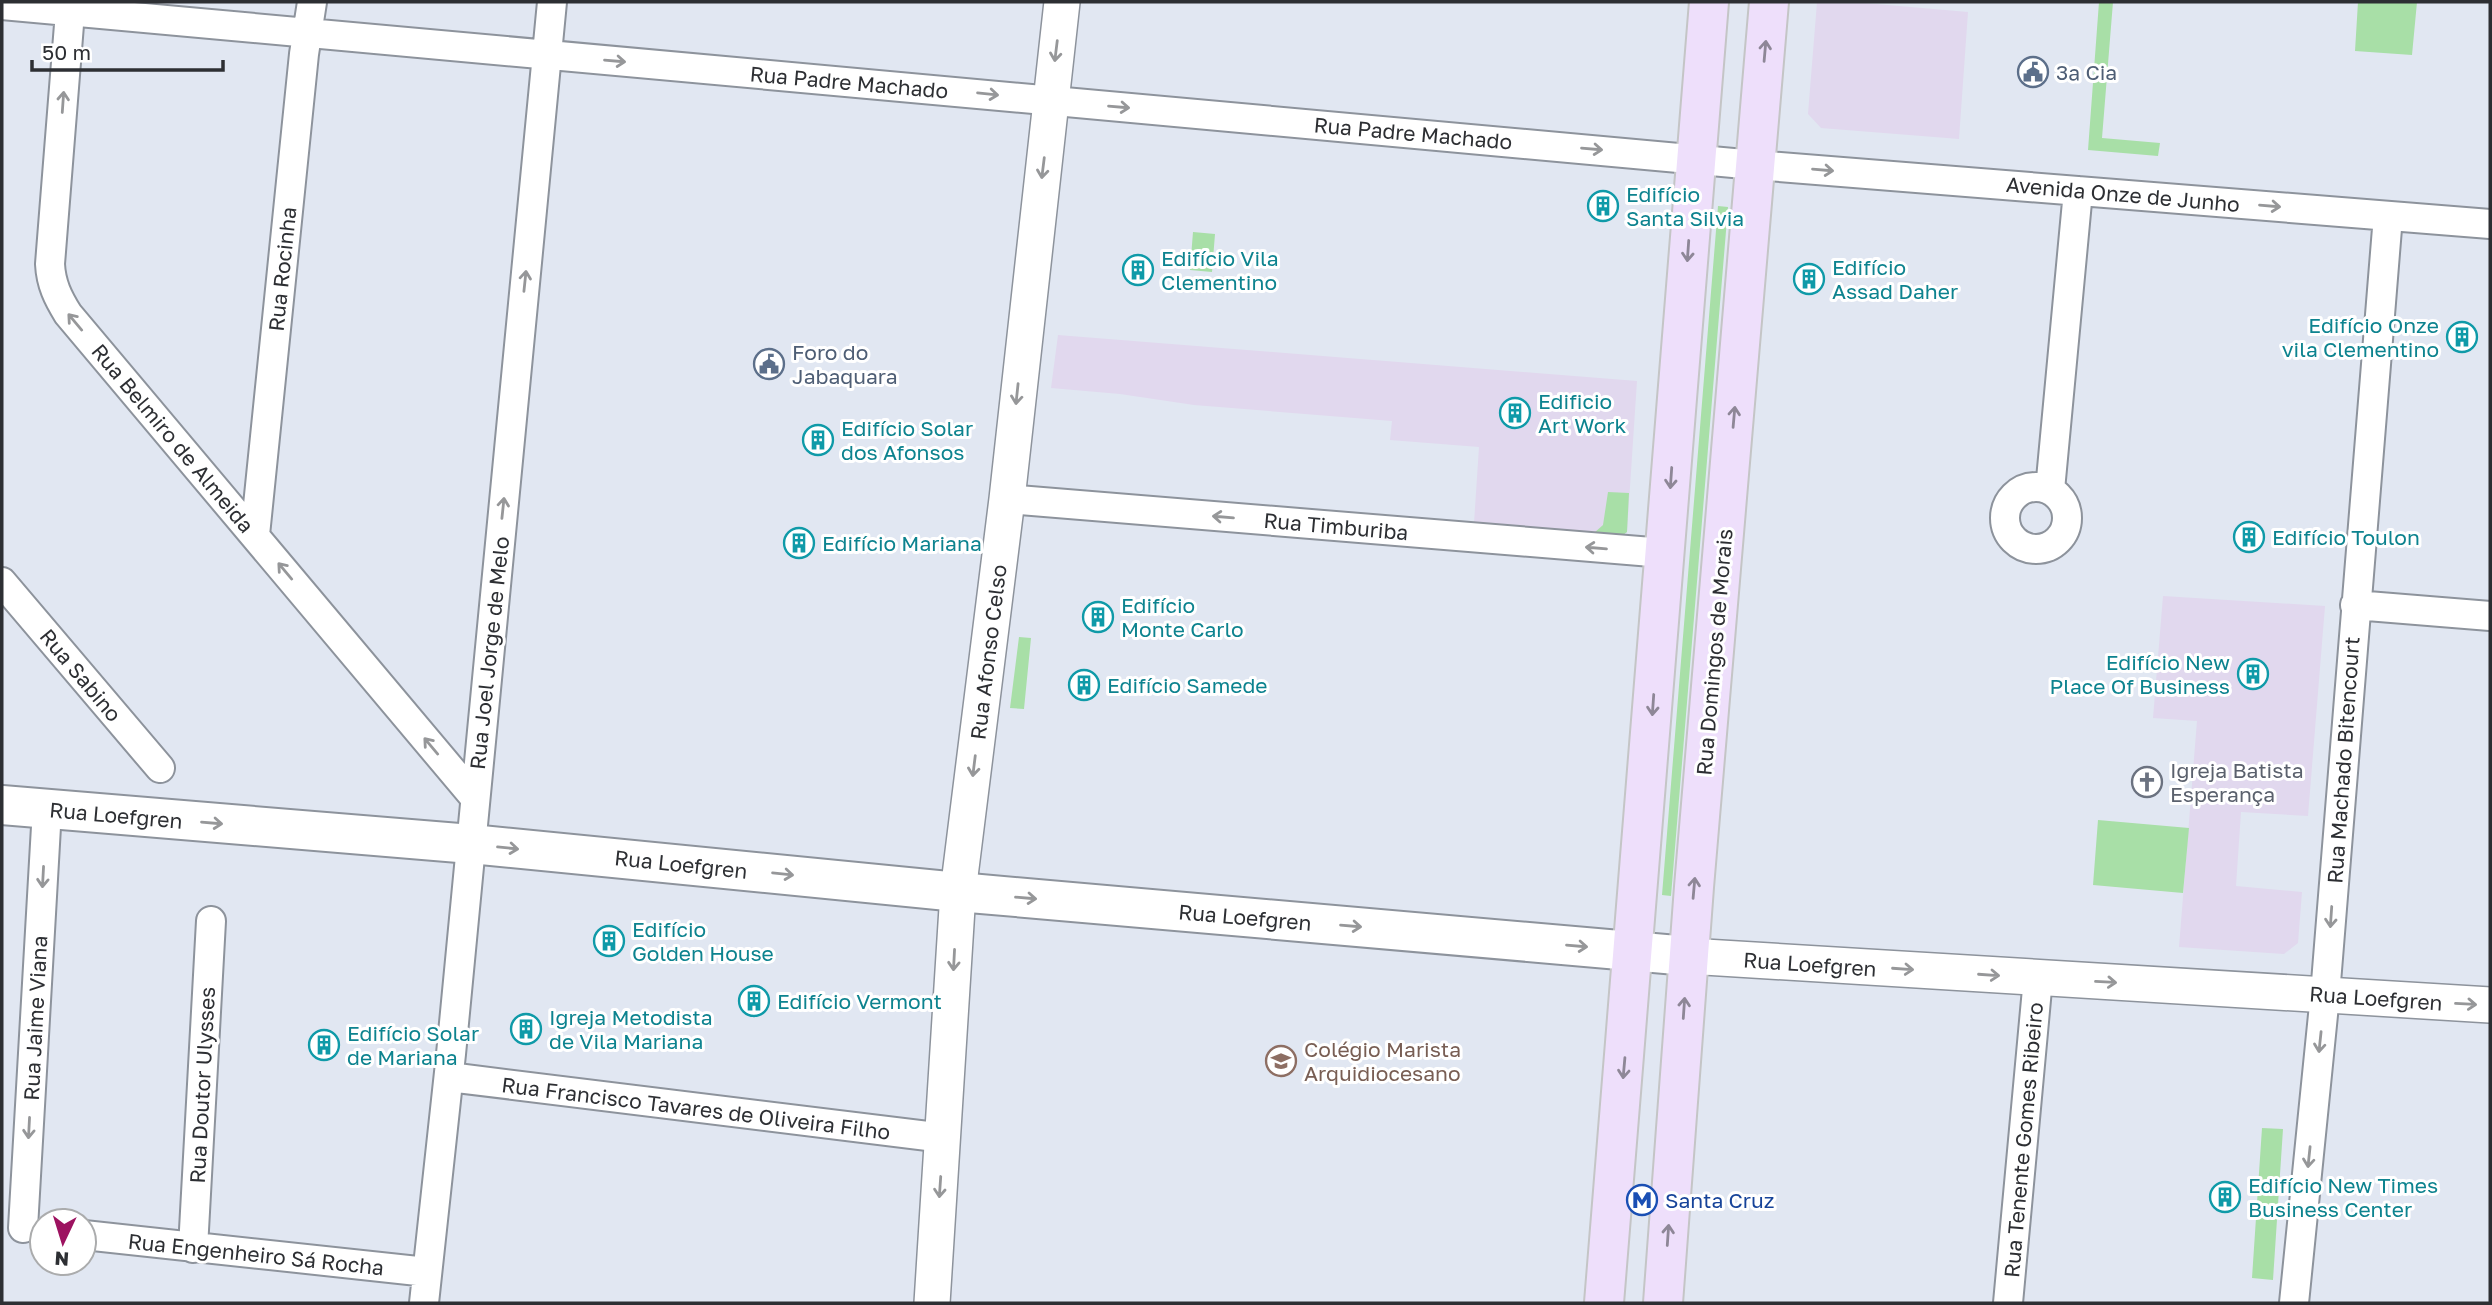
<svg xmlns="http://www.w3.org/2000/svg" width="2492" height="1305" font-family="'Golos Text',sans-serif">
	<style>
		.commercial { fill: #e1d8ee }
		.green { fill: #a8dfa7 }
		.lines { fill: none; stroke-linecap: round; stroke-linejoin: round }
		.minor-casing { stroke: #8d939c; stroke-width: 32 }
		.tertiary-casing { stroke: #8d939c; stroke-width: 38 }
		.secondary-casing { stroke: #8d939c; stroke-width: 42 }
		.primary-casing { stroke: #c4c5c6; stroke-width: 42 }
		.minor { stroke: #fff; stroke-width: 28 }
		.tertiary { stroke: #fff; stroke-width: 35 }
		.secondary { stroke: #fff; stroke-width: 38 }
		.primary { stroke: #eedffb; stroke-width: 38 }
		.oneway { stroke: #969799 }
		.oneway2 { stroke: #8e8797 }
		.labels { text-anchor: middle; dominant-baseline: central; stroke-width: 6; stroke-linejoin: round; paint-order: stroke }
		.service-label { font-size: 21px; fill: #4e5e75; stroke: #fff; text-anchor: start }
		.street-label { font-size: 21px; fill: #2d2f33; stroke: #fff }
		.culture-label { font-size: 21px; fill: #0d838f; stroke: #fff; text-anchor: start }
		.worship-label { font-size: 21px; fill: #5b616d; stroke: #fff; text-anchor: start }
		.education-label { font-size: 21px; fill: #785e54; stroke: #fff; text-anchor: start }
		.transit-label { font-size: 21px; fill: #164399; stroke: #fff; text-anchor: start }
	</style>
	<rect width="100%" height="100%" fill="#e1e7f2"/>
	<path class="commercial" d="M1817,2H1853L1968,12L1959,139L1821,128L1808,114Z
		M1058,335L1637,381L1627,532L1623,535L1474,523L1479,447L1390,440L1392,421L1194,405L1120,394L1051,388Z
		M2163,596L2325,606L2308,816L2241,812L2236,886L2302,892L2298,943L2284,954L2179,947L2197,721L2153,718Z"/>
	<path class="green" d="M2099,2H2113L2102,138L2160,143L2158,156L2088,150Z
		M2358,2H2417L2412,55L2355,51Z
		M1718,206L1728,207L1671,896L1662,895Z
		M1193,232L1215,234L1212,272L1190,270Z
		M1608,492L1629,493L1627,532L1623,535L1594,533L1603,525Z
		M1019,637L1031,638L1024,709L1010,708Z
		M2098,820L2189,828L2183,893L2093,885Z
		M2262,1128L2283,1129L2273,1280L2252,1278Z"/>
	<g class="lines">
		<g class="minor-casing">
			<path id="minor" d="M2,5L1755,165L2490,224
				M70,12L50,264C51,284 58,298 68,314L475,798
				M2005 518a31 31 0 1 1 62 0a31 31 0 1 1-62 0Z
				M2050,490L2078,191
				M1007,499L1664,553
				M255,535L304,54L312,2
				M2,582L160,768
				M2355,605L2490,616
				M449,1077L944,1138
				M23,1228L47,809
				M84,1235L427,1272
				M193,1248L211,921
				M424,1303L451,1054L552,2
				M2008,1303L2038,978
				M2294,1303L2325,995L2388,216"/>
		</g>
		<g class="tertiary-casing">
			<path id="tertiary" d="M1688,956L2490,1005
				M932,1303L958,892L1007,499L1062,2"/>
		</g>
		<g class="secondary-casing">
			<path id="secondary" d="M2,805L471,844L958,892L1688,956"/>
		</g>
		<g class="primary-casing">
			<path id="primary" d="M1604,1303L1709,2
				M1663,1303L1694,887L1769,2"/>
		</g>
		<use href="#minor" class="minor"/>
		<use href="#tertiary" class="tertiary"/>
		<use href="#secondary" class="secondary"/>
		<use href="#primary" class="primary"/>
	</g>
	<defs><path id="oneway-shaft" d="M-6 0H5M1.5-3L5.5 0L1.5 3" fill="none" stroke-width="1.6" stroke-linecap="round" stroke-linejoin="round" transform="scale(1.75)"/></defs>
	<g class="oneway">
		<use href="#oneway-shaft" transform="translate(1056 51) rotate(97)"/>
		<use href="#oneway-shaft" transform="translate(615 61) rotate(5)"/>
		<use href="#oneway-shaft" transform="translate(988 94) rotate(6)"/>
		<use href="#oneway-shaft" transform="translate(63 102) rotate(-86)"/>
		<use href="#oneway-shaft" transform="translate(1119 107) rotate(5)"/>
		<use href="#oneway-shaft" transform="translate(1592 149) rotate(5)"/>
		<use href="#oneway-shaft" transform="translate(1043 168) rotate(97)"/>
		<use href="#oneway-shaft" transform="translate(1823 170) rotate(5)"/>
		<use href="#oneway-shaft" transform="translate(2270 206) rotate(5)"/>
		<use href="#oneway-shaft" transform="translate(525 281) rotate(-84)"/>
		<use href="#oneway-shaft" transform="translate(75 322) rotate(-130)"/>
		<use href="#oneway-shaft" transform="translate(1017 394) rotate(96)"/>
		<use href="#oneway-shaft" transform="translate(503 508) rotate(-84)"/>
		<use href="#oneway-shaft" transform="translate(1223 517) rotate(-175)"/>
		<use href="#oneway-shaft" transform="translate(1596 548) rotate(-175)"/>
		<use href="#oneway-shaft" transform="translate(285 571) rotate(-130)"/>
		<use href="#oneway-shaft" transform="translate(431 746) rotate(-130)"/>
		<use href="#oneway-shaft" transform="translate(974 766) rotate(97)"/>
		<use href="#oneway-shaft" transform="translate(212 823) rotate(5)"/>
		<use href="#oneway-shaft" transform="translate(508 848) rotate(6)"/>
		<use href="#oneway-shaft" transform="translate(783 874) rotate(6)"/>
		<use href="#oneway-shaft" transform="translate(43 877) rotate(93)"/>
		<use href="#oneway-shaft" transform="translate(1026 898) rotate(5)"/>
		<use href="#oneway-shaft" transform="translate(2331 917) rotate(94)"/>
		<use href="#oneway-shaft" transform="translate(1351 926) rotate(5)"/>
		<use href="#oneway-shaft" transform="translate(1577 946) rotate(5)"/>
		<use href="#oneway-shaft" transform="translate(954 960) rotate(93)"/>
		<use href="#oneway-shaft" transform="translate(1903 969) rotate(4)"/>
		<use href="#oneway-shaft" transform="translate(1989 975) rotate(4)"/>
		<use href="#oneway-shaft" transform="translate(2106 982) rotate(3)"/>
		<use href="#oneway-shaft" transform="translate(2466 1004) rotate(3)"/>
		<use href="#oneway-shaft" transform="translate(2320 1042) rotate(96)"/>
		<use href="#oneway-shaft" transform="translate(29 1128) rotate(93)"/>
		<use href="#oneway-shaft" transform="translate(2309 1157) rotate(96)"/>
		<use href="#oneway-shaft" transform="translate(940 1187) rotate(94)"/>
	</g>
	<g class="oneway2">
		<use href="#oneway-shaft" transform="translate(1765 51) rotate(-85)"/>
		<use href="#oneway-shaft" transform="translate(1688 251) rotate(94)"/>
		<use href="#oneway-shaft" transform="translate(1734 417) rotate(-85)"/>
		<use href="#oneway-shaft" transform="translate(1671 478) rotate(94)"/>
		<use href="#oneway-shaft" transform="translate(1653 705) rotate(94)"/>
		<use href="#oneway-shaft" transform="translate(1694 888) rotate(-85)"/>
		<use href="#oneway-shaft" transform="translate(1684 1008) rotate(-86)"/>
		<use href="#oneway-shaft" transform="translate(1624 1068) rotate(95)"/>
		<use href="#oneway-shaft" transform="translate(1668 1235) rotate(-86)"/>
	</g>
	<defs>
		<g id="civic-ring" transform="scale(1.575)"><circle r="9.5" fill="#fff" stroke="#5c6f8a" stroke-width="1.5"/><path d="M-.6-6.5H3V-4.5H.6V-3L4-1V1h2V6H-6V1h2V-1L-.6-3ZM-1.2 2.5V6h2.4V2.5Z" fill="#5c6f8a"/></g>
		<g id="building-ring" transform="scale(1.575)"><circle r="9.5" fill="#fff" stroke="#0f9aa8" stroke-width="1.5"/><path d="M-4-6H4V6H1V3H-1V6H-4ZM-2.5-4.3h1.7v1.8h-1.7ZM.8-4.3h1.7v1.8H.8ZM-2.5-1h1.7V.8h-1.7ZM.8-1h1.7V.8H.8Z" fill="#0f9aa8"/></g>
		<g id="church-ring" transform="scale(1.575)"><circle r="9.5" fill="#fff" stroke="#6b7280" stroke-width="1.5"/><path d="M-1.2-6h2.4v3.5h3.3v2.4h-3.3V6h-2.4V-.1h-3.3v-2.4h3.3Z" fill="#6b7280"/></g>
		<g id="school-ring" transform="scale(1.575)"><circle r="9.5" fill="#fff" stroke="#8d6e63" stroke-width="1.5"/><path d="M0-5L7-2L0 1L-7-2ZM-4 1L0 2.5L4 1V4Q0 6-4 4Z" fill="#8d6e63"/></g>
		<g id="metro-ring" transform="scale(1.575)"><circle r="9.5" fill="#fff" stroke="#1a4fb4" stroke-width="1.5"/><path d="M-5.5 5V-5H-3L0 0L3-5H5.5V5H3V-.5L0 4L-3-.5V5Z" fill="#1a4fb4"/></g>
	</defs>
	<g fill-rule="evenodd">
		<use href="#civic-ring" x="2033" y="72"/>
		<use href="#building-ring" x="1603" y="206"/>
		<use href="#building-ring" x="1138" y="270"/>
		<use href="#building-ring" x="1809" y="279"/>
		<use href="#building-ring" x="2462" y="337"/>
		<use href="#civic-ring" x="769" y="364"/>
		<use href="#building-ring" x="1515" y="413"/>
		<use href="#building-ring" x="818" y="440"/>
		<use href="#building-ring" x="2249" y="537"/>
		<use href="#building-ring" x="799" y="543"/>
		<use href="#building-ring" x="1098" y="617"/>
		<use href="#building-ring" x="2253" y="674"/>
		<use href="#building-ring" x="1084" y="685"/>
		<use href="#church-ring" x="2147" y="782"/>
		<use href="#building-ring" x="609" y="941"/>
		<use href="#building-ring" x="754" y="1001"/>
		<use href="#building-ring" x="526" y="1029"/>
		<use href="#building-ring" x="324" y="1045"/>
		<use href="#school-ring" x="1281" y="1061"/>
		<use href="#building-ring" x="2225" y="1197"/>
		<use href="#metro-ring" x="1642" y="1200"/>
	</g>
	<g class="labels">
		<g class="service-label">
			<text x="2056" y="72">3ª Cia</text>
			<text x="792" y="352">Foro do<tspan x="792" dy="24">Jabaquara</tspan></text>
		</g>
		<g class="street-label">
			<text transform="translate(849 82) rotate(5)">Rua Padre Machado</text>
			<text transform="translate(1413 133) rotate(5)">Rua Padre Machado</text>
			<text transform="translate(2123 194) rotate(5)">Avenida Onze de Junho</text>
			<text transform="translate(282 269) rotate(-84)">Rua Rocinha</text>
			<text transform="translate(173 438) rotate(50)">Rua Belmiro de Almeida</text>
			<text transform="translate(1336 526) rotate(5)">Rua Timburiba</text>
			<text transform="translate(988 652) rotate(-83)">Rua Afonso Celso</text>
			<text transform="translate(1714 652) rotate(-85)">Rua Domingos de Morais</text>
			<text transform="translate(489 653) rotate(-84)">Rua Joel Jorge de Melo</text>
			<text transform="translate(81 675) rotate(50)">Rua Sabino</text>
			<text transform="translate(2343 760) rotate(-86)">Rua Machado Bitencourt</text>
			<text transform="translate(116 815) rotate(5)">Rua Loefgren</text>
			<text transform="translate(681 864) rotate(6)">Rua Loefgren</text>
			<text transform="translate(1245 917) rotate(5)">Rua Loefgren</text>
			<text transform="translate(1810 964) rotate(4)">Rua Loefgren</text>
			<text transform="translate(2376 998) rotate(4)">Rua Loefgren</text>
			<text transform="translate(35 1018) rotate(-87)">Rua Jaime Viana</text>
			<text transform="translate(202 1085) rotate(-87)">Rua Doutor Ulysses</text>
			<text transform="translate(696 1108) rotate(7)">Rua Francisco Tavares de Oliveira Filho</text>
			<text transform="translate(2023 1140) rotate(-85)">Rua Tenente Gomes Ribeiro</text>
			<text transform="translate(256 1254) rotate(6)">Rua Engenheiro Sá Rocha</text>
		</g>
		<g class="culture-label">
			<text x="1626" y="194">Edifício<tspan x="1626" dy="24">Santa Silvia</tspan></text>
			<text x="1161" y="258">Edifício Vila<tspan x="1161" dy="24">Clementino</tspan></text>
			<text x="1832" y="267">Edifício<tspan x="1832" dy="24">Assad Daher</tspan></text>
			<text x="2439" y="325" text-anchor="end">Edifício Onze<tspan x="2439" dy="24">vila Clementino</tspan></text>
			<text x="1538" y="401">Edificio<tspan x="1538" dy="24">Art Work</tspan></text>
			<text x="841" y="428">Edifício Solar<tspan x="841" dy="24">dos Afonsos</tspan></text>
			<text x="2272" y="537">Edifício Toulon</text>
			<text x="822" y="543">Edifício Mariana</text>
			<text x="1121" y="605">Edifício<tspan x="1121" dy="24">Monte Carlo</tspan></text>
			<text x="2230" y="662" text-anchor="end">Edifício New<tspan x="2230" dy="24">Place Of Business</tspan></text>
			<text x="1107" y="685">Edifício Samede</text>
			<text x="632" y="929">Edifício<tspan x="632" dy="24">Golden House</tspan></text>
			<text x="777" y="1001">Edifício Vermont</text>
			<text x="549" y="1017">Igreja Metodista<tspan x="549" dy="24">de Vila Mariana</tspan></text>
			<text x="347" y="1033">Edifício Solar<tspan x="347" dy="24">de Mariana</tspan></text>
			<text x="2248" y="1185">Edifício New Times<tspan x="2248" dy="24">Business Center</tspan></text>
		</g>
		<g class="worship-label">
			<text x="2170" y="770">Igreja Batista<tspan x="2170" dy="24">Esperança</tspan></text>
		</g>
		<g class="education-label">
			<text x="1304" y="1049">Colégio Marista<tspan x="1304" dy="24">Arquidiocesano</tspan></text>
		</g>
		<g class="transit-label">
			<text x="1665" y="1200">Santa Cruz</text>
		</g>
	</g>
	<rect width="2492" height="1305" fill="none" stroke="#2d2f33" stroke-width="7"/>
	<g transform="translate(63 1242) rotate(184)"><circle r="33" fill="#ffffff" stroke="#abacad" stroke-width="2"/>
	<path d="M0-5L12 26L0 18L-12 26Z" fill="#9d1260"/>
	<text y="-10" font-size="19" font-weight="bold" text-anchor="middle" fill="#2d2f33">N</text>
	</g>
	<path d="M32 60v10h191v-10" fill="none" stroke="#2d2f33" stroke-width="3.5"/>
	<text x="42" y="60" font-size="21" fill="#2d2f33" stroke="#ffffff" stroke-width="5" paint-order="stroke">50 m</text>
</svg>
